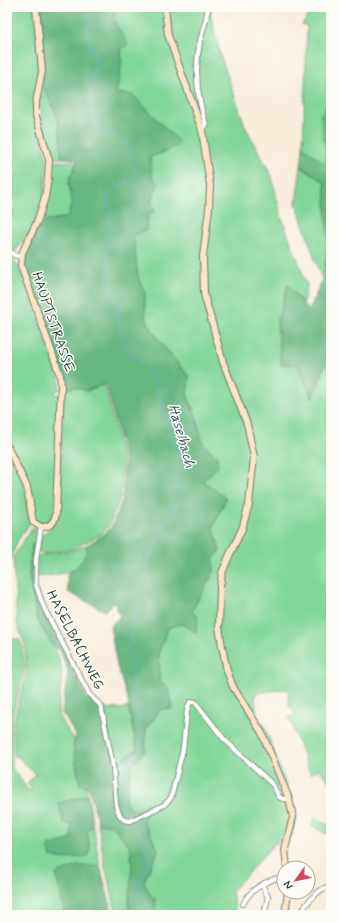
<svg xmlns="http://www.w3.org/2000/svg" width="338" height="922" font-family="Mynerve,sans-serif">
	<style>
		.green { fill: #81d597; stroke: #508966 }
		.forest { fill: #68b680; stroke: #447a5a }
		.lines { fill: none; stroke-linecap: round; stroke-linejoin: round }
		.stream { stroke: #67acdd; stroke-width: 1 }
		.street-casing { stroke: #6b7a6e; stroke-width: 6 }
		.secondary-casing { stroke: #6b7a6e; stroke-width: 8 }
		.street { stroke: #fff; stroke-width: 4.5 }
		.secondary { stroke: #fee5c5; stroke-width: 6 }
		.labels { text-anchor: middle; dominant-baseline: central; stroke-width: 3; stroke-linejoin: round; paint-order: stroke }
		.street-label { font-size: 14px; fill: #1f3d34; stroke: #fdfcf7 }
		.water-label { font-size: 15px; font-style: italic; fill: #355e67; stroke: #fdfcf7 }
	</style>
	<rect width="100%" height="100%" fill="#fdfcf7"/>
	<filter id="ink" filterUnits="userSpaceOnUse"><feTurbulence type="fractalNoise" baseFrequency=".025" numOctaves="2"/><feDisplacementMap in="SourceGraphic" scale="8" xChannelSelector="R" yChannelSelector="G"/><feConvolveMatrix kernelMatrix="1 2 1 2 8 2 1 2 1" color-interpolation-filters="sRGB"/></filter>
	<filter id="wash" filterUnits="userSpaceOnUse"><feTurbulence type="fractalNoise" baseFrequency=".012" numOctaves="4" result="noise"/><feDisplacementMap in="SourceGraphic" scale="16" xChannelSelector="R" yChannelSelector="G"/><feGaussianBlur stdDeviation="0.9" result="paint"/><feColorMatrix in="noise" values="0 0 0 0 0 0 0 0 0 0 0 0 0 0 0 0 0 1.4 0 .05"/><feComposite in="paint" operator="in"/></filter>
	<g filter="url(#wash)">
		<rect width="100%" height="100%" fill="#f8ecdb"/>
		<path class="green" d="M7,7H34L40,71L34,102L47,161L44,198L29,235L25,237L16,251L11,250L7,244V218L13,214L7,203Z
			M115,7H211V17L221,57L245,126L272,177L281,216L307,285L303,303L288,286L277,321L281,364L297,363L312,398L328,359L331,369V784L319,769L310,774L290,720L289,717H294L293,707H289L288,689L255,693L257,722H263L295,809L296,820L292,836L274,844L232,891L236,915H156L155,899L151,897L144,882L158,850L142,820L146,806L132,812L125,801L131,766L145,751L146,729L160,710L159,652L167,628L181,624L196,631L191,611L214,571L212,560L220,550L213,527L226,498L202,481L218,466L217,457L202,442L197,419L187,394L189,377L157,338L145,317V293L138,278L133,235L148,217L151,201L158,184L152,178L149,156L165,152L116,93C119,79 122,64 121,50C119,34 113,24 115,7Z
			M315,7H331V102L321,114L327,166L303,147L307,26L302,24Z
			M42,87C50,98 57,113 59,127C61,137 60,147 62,158H52C46,130 37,117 42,87Z
			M52,161L77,162L70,178L69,185L72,200L68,218L48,220L44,223L45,217L43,214L48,198Z
			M301,167L325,182L328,247L322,280L296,203Z
			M7,253L17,264L33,304L59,377L60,390L55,391V394L60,395L54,518L44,525L36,522C32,510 34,497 29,485C22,468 12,454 7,436Z
			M104,384L123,458L120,498L109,526L100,535L72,549L43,554L38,551L41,536L53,526L59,515L64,390L75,387L86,391Z
			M7,451L26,489L28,515L31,522L18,540L10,559L7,560Z
			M32,528H34L36,532V545H32L29,576L37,620L58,655L62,672L58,713L61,720L75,741L74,746L80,784L86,785L88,795L59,803L71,824L72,839L48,847L90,849L87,831L93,826L100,866L56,874L65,915H7V639H19L22,646L25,668L12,716L11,767L29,791L32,790L27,783L36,775L18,757H14V720L27,670L25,646L17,623L13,557Z
			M87,545C87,566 71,573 53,575C47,576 41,577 37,576L38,556L71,551Z
			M128,707L137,749L115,765L104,708L120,709Z
			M315,818L331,827V836L311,826Z
			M104,823C112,824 128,839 130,847C136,862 132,900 128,915H117L105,867L98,824Z"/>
		<path class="forest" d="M39,7H115L113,20L128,44L121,49V69L116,93L133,95L180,143L165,152L150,157L152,177L158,184L151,201L155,210L148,217L146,230L133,235L138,278L145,293V317L157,338L189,377L187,395L197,419L202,442L217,457L218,466L203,481L226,498L213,527L220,550L213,560L214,571L192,611L198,617L196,632L181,624L167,628L159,652V681L168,688L172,708L160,710L146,729L145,751L131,766L125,801L132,811L146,806L149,810L143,820L158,850L144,882L151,897L155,899L156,915H128L132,864L130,846L111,824H98L89,787L80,784L73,746L76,735L62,713L68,670L59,648L56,649L37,620L29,576L32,545H36L34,585L53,632L86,696L91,701L103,708L115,765L137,749L128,701L117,666L110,626L120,616L114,602L105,611L68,592L67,574C78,568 87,557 87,545L100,537L111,528L122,501L125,458L106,384L86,391L75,387L64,390L63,374L25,272C23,255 26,238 38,225C45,219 59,219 68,217L72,200L69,185L70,178L78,160L62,158C60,147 61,137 59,127C57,113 50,98 42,87Z
			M331,102V369L327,360L312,398L297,364L281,365L277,321L288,285L309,311L322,280L328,247L325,182L301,167L303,147L327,165L321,114Z
			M88,795L93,826L87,831L90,849L88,856L66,859L51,857L48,846L72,839L71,824L63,823L59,803Z
			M77,866H100L113,915H65L56,874Z"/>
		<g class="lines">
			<path class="stream" d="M88,7V40L96,57L89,105L95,125L120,138L131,149L137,174L109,195L106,276L118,309L124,348L152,372L183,471L179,499L141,573L138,615L128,641L133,672L132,696L138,707L142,747L123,772L120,808L130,819
				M133,822C150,848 150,860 137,887C143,896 151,904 147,915"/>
		</g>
	</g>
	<g filter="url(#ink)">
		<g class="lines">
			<g class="street-casing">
				<path id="street" d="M202,130L206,125C197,97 194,69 200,41C203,30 207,18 208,7
					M7,248L14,255L21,257
					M41,527L36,559V585L44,608L89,694L101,706L113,766L116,805L119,814L124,820L130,821L164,805L171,798L183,749L187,710L190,702H195L224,739L273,785L279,797L283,799H289
					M262,885L268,897L265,910L270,915
					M243,904C250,889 268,879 284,877
					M300,915C307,901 316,891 331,885"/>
			</g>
			<g class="secondary-casing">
				<path id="secondary" d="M165,7L168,35L202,130L210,185L209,209L203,256L204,294L223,362L247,424L254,457L249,504L242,529L230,554L222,573L220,587L219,627L222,646L227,671L233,687L262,733L289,799L293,817L285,849L287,868
					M7,446L27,487L33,522L41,527C50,527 55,522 56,513L61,385L60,375L21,266L22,253L37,222L45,197L48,178L49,160L36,116V102L42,71L36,7
					M285,915L288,892"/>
			</g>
			<use href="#street" class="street"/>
			<use href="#secondary" class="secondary"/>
		</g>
	</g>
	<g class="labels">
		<g class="street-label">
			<text transform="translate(53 322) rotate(71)">HAUPTSTRASSE</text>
			<text transform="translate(75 640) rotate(63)">HASELBACHWEG</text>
		</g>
		<g class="water-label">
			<text transform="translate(181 436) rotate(74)">Haselbach</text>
		</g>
	</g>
	<rect width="338" height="922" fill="none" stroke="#fdfcf7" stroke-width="24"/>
	<g transform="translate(296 880) rotate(237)"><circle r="19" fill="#fdfcf7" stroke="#a4b0a9"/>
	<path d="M0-3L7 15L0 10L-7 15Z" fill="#d1495b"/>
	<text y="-6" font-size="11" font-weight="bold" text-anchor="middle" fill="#1f3d34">N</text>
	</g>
</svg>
